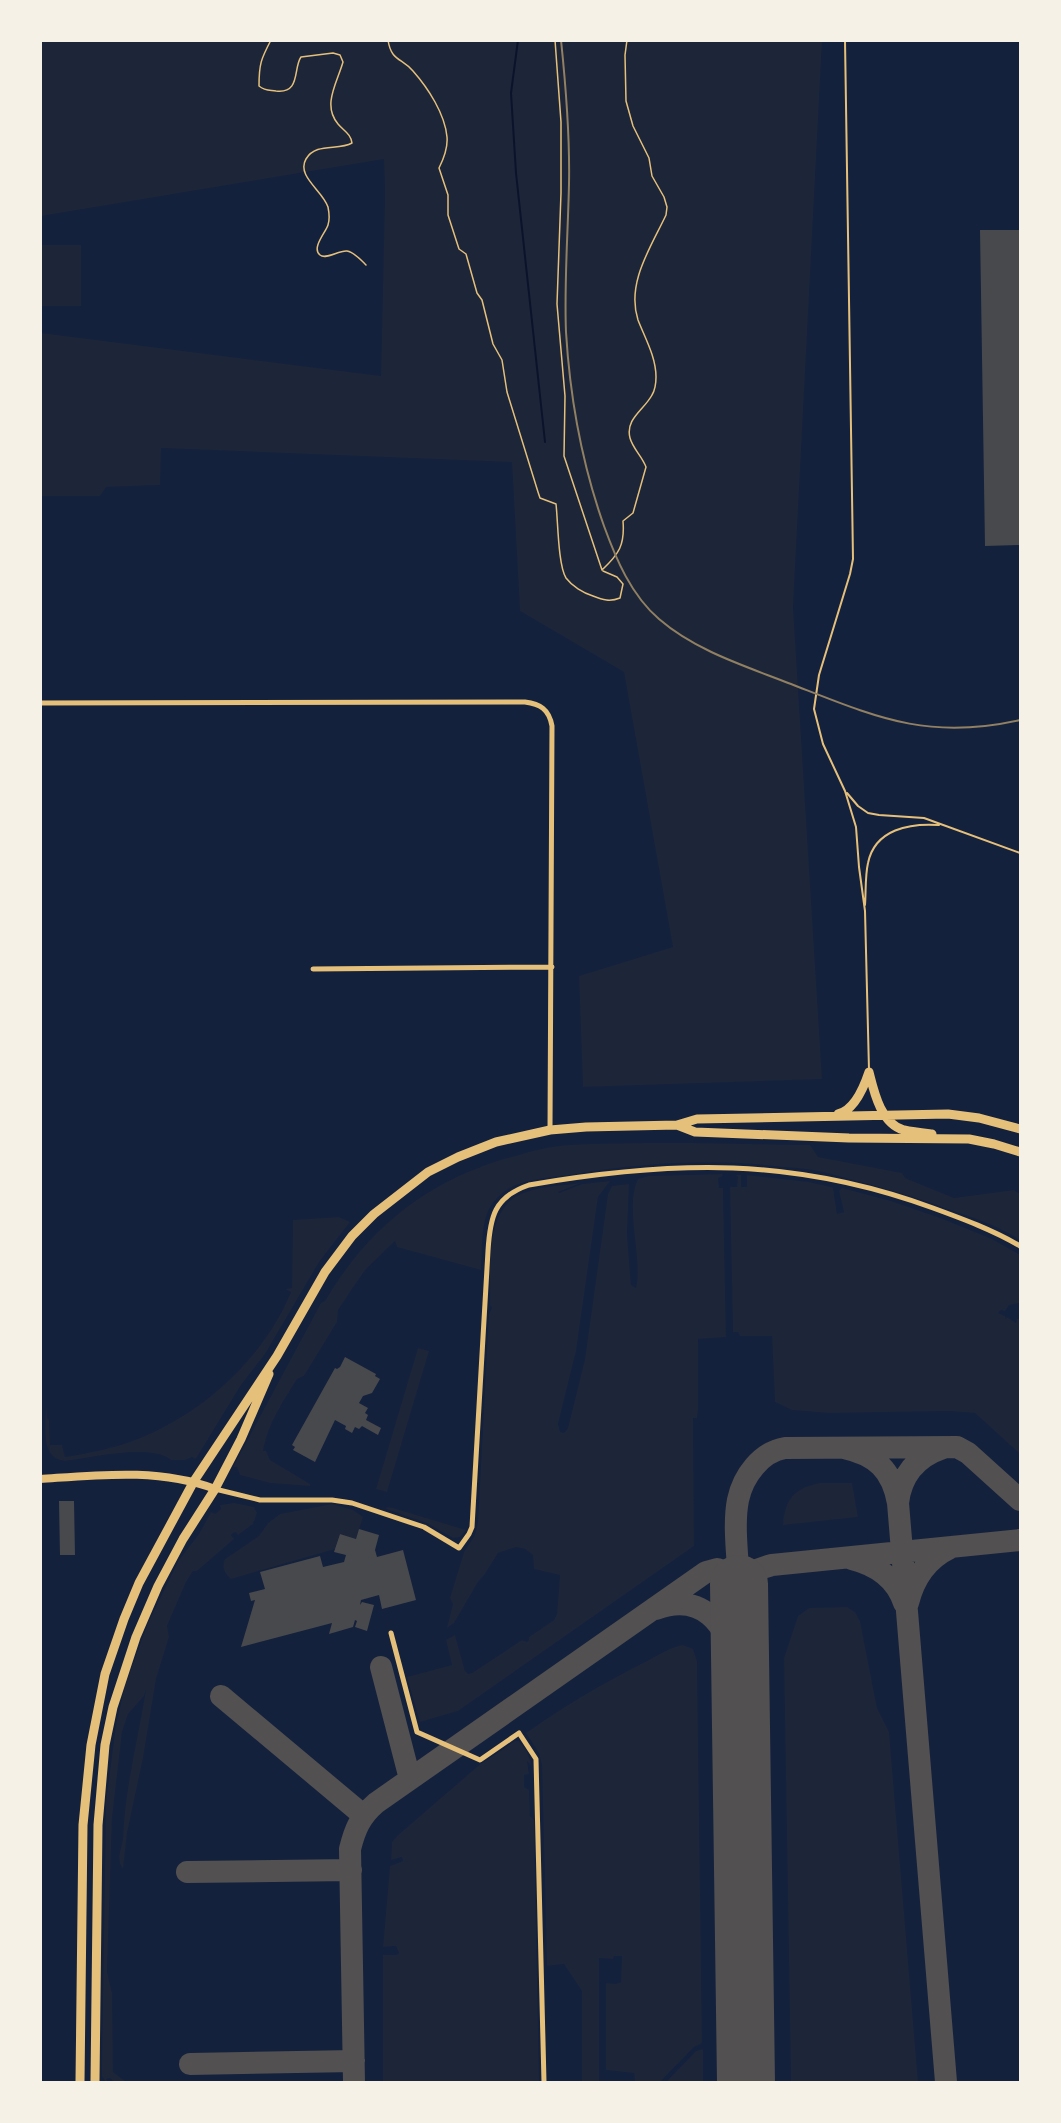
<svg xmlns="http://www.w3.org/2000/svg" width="1061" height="2123" font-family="'Nunito Sans',sans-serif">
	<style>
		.green { fill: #1d2539 }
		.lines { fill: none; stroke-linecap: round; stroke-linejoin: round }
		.stream { stroke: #0b132b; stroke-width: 2 }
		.taxiway { stroke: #525050; stroke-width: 22 }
		.runway { stroke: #525050; stroke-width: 58 }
		.building { fill: #48494c }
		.path { stroke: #e5c07b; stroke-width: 1.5 }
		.service { stroke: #e5c07b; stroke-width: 2 }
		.minor { stroke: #e5c07b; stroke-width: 5 }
		.primary { stroke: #e5c07b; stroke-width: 8 }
		.trunk { stroke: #e5c07b; stroke-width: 9 }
		.rail { stroke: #918062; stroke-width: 2 }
	</style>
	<rect width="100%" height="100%" fill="#14213d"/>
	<path class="green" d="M41,41H822L793,607L822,1079L583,1087L579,976L673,947L624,672L520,611L512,462L161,448L160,485L106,487L100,496H41V333L381,376L385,194L384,159L41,216Z
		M40,245H81V306H41Z
		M694,1143L810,1145L818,1157L902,1173L905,1178L954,1198L1014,1190L1020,1194V1240C998,1225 970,1217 945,1208C905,1193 865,1183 823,1172C810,1169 796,1168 783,1167C714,1158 643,1163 575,1174C550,1178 516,1178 498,1197C479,1215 483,1246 481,1270L397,1247L395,1241L366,1269L352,1289L338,1310L337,1322L304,1376L297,1379C283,1402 268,1423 263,1451H266L270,1460L310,1484V1486L270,1483L240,1475L237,1467H233L321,1303L325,1301C369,1226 431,1178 515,1156C532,1151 551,1146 569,1145C606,1143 653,1143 694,1143Z
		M722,1174L723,1176L718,1178L719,1188H723L726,1337L698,1339V1410L697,1418H693L694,1546L458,1711L420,1722L407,1677L452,1665L446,1640L455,1635L465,1671L468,1674L472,1673L522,1640L527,1642L529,1640V1637L554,1620L557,1614L560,1575L534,1569L533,1555L525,1549L516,1547L498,1553L485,1574L478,1582L454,1623L447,1628L453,1604L450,1598L464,1552L475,1535L478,1522L489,1314L492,1308L490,1305C491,1273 484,1214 517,1196C535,1186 560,1186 581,1183L558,1192L559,1193L582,1184L610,1181L598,1197L576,1351L558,1424L560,1432L564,1433L568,1428L585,1359L608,1194L612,1186L629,1184L627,1235L631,1285L636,1288C643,1258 624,1207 638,1179L649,1176Z
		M736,1175H741V1187H747V1175L809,1182L831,1187L833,1188L837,1214L844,1212L839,1191L842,1188L891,1201L943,1219L992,1239L1020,1255V1305L1019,1303L1009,1305L1005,1311L1001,1310L998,1313L1005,1316L1006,1319L1007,1317L1016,1323L1017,1319H1020V1454L975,1413L950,1411L829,1413L792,1410L775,1402L772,1336H740L738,1332H733L730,1187H737L738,1177Z
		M339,1217L350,1222L319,1262L265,1354L241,1385L197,1457L195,1459L192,1457L185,1460H171C151,1443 91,1458 65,1461C39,1459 46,1423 46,1404L47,1418L49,1420L50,1445H62L65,1457C90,1453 116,1448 140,1438C205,1412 264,1357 291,1292L285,1289L292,1288L293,1220Z
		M418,1348L429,1351L387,1492L376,1489Z
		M820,1483H852L858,1517L783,1525C785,1499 794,1488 820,1483Z
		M234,1503L254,1507L257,1513L253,1524L238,1535L236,1532L233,1533L231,1535L234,1539L197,1571H193L186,1582L167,1626L169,1637L156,1679L143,1758L127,1833L123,1869C115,1858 122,1849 123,1838C125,1787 138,1739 146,1690L144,1696L128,1714L122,1732L112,1818L107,1972L112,1993L113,2072L126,2082H114L110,2078L106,2079L107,2081L112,2082H106L102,2076V2061L106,1802L116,1725L125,1686L148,1623L179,1560L199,1534L211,1512L215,1514L221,1509L220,1505Z
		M332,1504L353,1510L363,1517L356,1539L340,1534L335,1549L231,1579C225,1574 221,1567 225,1559L259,1536L268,1523L280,1514Z
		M387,1507L393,1508L466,1530L460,1537L453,1538L427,1523L386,1509Z
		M847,1607L855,1612L860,1621L877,1708L889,1732L918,2082H791L784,1658L798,1616L809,1608Z
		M683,1645L693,1649L697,1661L702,2043L694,2047L660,2082H635L634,2073L606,2070V1983L616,1984L621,1982L622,1956H614L613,1959L599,1958V2082H582V1991L564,1964L547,1966L542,1765L539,1753L526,1733C564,1706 603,1683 645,1662C657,1656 670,1647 683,1645Z
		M515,1741H519L527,1752L532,1766L527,1761L529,1774L524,1775V1787L529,1790L530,1816L534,1820L539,2082H383V1955H396L399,1953L396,1946L383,1947L390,1866L403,1861L402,1857L391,1860L392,1842L397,1836L478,1766Z
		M703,2049V2082H666L696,2051Z"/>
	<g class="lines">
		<path class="stream" d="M518,40L511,93L516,173L545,442"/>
		<path class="taxiway" d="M844,1448C876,1455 892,1470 898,1503L946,2082
			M898,1503C901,1475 916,1457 943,1448
			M852,1559C876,1565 896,1578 904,1603
			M739,1584C738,1558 733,1525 738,1500C743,1476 761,1452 785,1448L957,1447L968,1453L1020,1500
			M739,1584C749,1573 757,1569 772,1565L1020,1540
			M908,1603C914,1578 927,1559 950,1548
			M656,1609C704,1591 724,1626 740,1664
			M381,1667L410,1779
			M221,1696L363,1815
			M187,1872L351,1870
			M190,2064L354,2061
			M354,2082L350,1849C355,1829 360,1817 376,1803L706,1572L717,1569L729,1573L733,1580L739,1584"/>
		<path class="runway" d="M739,1584L746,2082"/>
	</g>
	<path class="building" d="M980,230H1020V545L985,546Z
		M345,1357L376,1374L375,1376L380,1379L372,1393L363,1396L359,1403L368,1408L365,1413L368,1415L366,1420L381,1428L378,1435L362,1426L359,1429L355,1427L352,1433L345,1429L346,1426L335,1420L315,1462L293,1450L295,1447L292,1445L335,1368L337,1369L340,1367Z
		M59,1501H74L75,1555H60Z
		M359,1529L379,1535L375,1550L377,1557L403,1550L416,1600L382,1609L379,1595L361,1600L360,1605L362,1602L374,1605L367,1631L355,1627L357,1621L355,1620L353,1627L329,1634L332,1623L241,1647L255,1600L251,1601L249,1593L265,1589L260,1572L320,1556L323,1567L344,1562L346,1555L334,1552L340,1534L356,1539Z"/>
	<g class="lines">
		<path class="path" d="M271,40C261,59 259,64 259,86C265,91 269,90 276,91C301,94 293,68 301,57L333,53L340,55L343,62C337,83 322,105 338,124C344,131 351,134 352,143C338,151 316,142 306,159C296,176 323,191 328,207C329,212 330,219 328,225C326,232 311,248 320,255C326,260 339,250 347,251C354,252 361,260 366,265
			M388,40C391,61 402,58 413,71C428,88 445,114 447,137C448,148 444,158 439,168L448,195V215L459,249L466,254L477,293L482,300L493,344L502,360L507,392L538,492L540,498L556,504C558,521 558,565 566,578C572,586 583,593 593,596C603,600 610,602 620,598L623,584L617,577L603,571
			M555,40L561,122V193L557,304L565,396L564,456L602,570C619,554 625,545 623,521L633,513L646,467C642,456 633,449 630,438C625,419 644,410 652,395C655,390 656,383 656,377C656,357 645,338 638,320C626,283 651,247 666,215L667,207L664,197L652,176L649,158L633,126L626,101L625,55L627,40"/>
		<path class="service" d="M845,40L853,559L850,574L819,675L814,709L823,744L845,791L856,827L859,867L865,911
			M847,793L858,806L868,813L879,815L924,818L1020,853
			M865,905C866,892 865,876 868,863C875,829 910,823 939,825
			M865,911L869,1070"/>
		<path class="minor" d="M40,703L525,702C540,704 549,709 552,726L550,1130
			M313,969L552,967
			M215,1489L260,1500H332L352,1503L424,1527L459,1548L469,1534L472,1527L488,1251C490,1217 494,1197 529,1185C673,1160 794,1157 933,1208C963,1219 993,1230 1020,1246
			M391,1633L417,1732L480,1760L519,1733L536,1759L544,2082"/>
		<path class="primary" d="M40,1479C99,1475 159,1468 215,1489"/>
		<path class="trunk" d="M869,1072C874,1092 881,1124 904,1130C913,1132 923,1133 932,1134
			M838,1114C855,1110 864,1087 869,1072
			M677,1125L695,1132L849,1138L969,1139L994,1144L1020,1152
			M80,2082L83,1825L91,1745L105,1674L124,1619L139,1583L194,1481L277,1356L325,1272L352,1236L374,1214L428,1172L458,1157L496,1142L550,1130L586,1127L677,1125L697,1119L948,1114L979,1118L1020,1129
			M95,2082L98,1825L105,1745L113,1707L136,1637L158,1586L183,1539L215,1489L241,1439L269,1374"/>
		<path class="rail" d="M561,40C566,88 570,136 569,184C568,233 564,283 566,332C570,398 582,464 604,526C616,559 631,595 659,619C696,651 745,666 791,684C876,717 927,741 1020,720"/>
	</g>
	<rect width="1061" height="2123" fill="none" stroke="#f6f1e7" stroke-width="84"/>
</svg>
